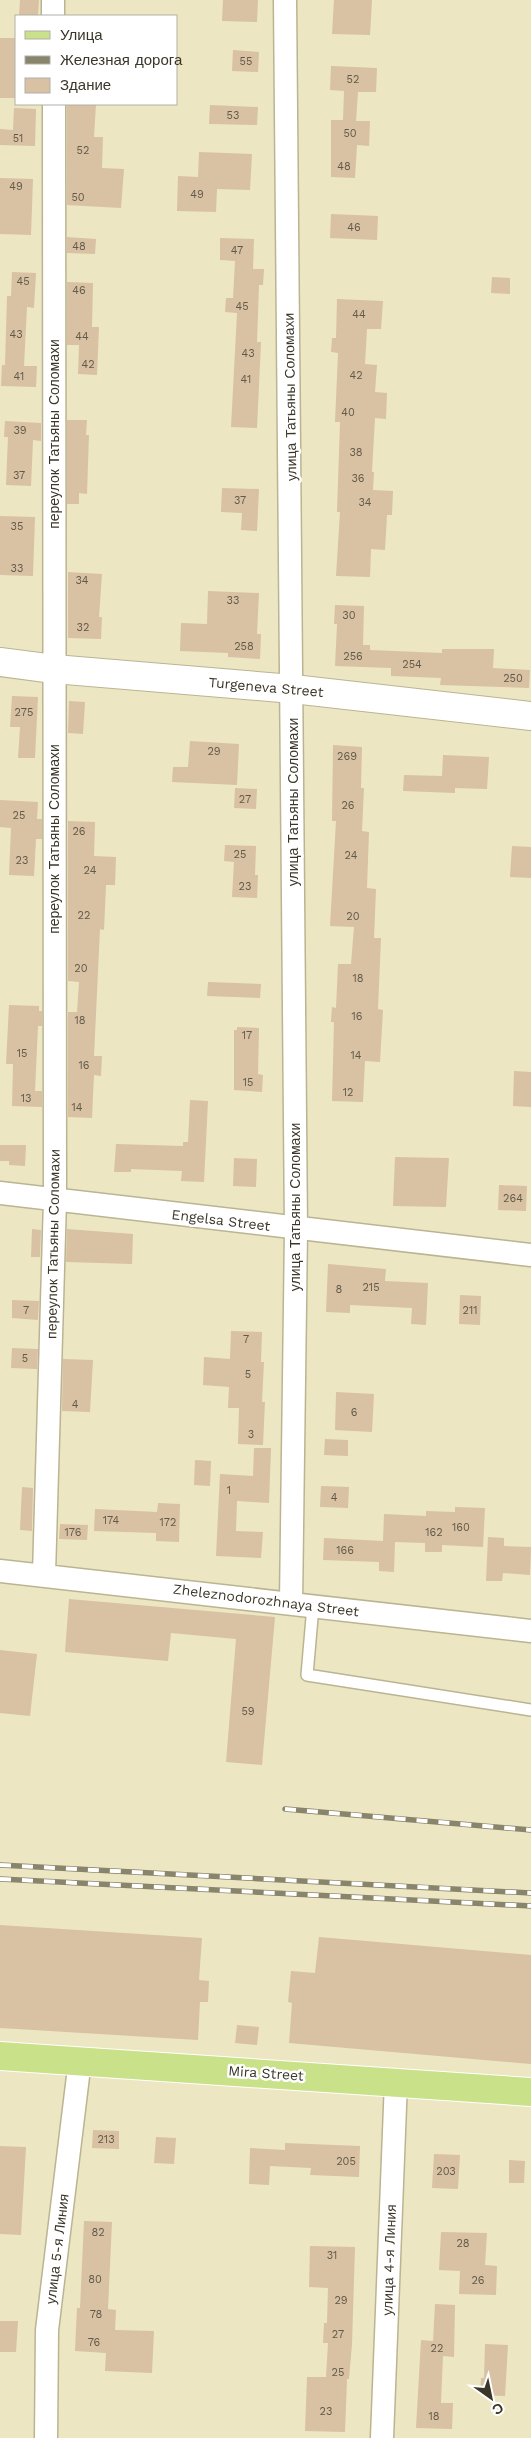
<svg xmlns="http://www.w3.org/2000/svg" width="531" height="2438" font-family="'Work Sans',sans-serif">
	<style>
		.building { fill: #d9c1a4 }
		.lines { fill: none; stroke-linecap: round; stroke-linejoin: round }
		.lane-casing { stroke: #bbb492; stroke-width: 14 }
		.street-casing { stroke: #bbb492; stroke-width: 25 }
		.secondary-casing { stroke: #bbb492; stroke-width: 30 }
		.primary-casing { stroke: #fff; stroke-width: 30 }
		.lane { stroke: #fff; stroke-width: 11 }
		.street { stroke: #fff; stroke-width: 22 }
		.secondary { stroke: #fff; stroke-width: 28 }
		.primary { stroke: #c9e188; stroke-width: 28 }
		.rail-casing { stroke: #89846c; stroke-width: 5.5 }
		.rail { stroke: #fff; stroke-width: 4; stroke-dasharray: 11; stroke-linecap: butt }
		.labels { text-anchor: middle; dominant-baseline: central; stroke-width: 5; stroke-linejoin: round; paint-order: stroke }
		.number-label { font-size: 11px; fill: #625a48 }
		.street-label { font-size: 14px; fill: #3a3729; stroke: #fff }
	</style>
	<rect width="100%" height="100%" fill="#ede6c2"/>
	<path class="building" d="M20,0H39L38,16H19Z
		M223,0H258L257,22L222,21Z
		M334,0H372L370,35L332,34Z
		M0,38H16V98H0Z
		M233,50L259,52L258,72L232,71Z
		M331,66L377,68L376,92H358L356,121H370L369,146L357,145L355,178L331,177V120H343L344,91L330,90Z
		M67,104H96L94,137H103L102,168L124,169L121,208L67,205Z
		M210,105L258,107L257,125L209,124Z
		M14,108L36,109L35,146L0,145V129L13,130Z
		M199,152L252,154L250,190L217,189L216,212L177,211L178,176L198,177Z
		M0,178L33,179L31,235L0,234Z
		M331,214L378,216L377,240L330,238Z
		M67,237L96,239L95,254L67,253Z
		M220,238L254,239L253,269H264L263,285H259L257,342H261L257,428L231,427L237,313L225,312L226,298H233L235,261L220,260Z
		M12,272L36,273L34,308L27,307L24,366H37L36,387L1,386L2,365H5L7,296H11Z
		M492,277L510,278V294L491,293Z
		M67,282L93,283L92,327H99L97,375L78,374L79,345H67Z
		M337,299L383,301L381,329H367L365,364L377,365L375,392L387,393L386,419L375,418L372,472H374L373,490L393,491L392,515H387L385,550L371,549L370,577L336,576L340,512H337L340,422H335L338,353L331,352L332,338H336Z
		M67,420H87L86,435H89L87,494L79,493V504H67Z
		M5,421L41,423V441L33,440L31,486L6,485L8,437H4Z
		M222,488L259,489L257,531L241,530L242,513L221,512Z
		M0,516L35,517L33,576L0,575Z
		M68,572L102,574L99,617H102L101,639L68,638Z
		M208,591L259,593L257,634H261L260,659L228,657V653L180,651L181,623L207,624Z
		M335,605L364,606L363,645H370V650L442,653V649H494L493,668L530,670L529,688L440,685L441,678L391,676V668L335,666L337,624H334Z
		M12,696L38,697L35,758H18L20,727H10Z
		M69,701L85,702L83,734L68,733Z
		M190,741L239,744L237,785L172,782L173,767H188Z
		M333,745L362,747L361,788H364L362,831L369,832L367,888L376,889L374,938H381L378,1009L383,1010L380,1062L365,1061L363,1102L332,1101L334,1022H331L332,1007L336,1008L338,964H351L354,927L330,926L336,821H332Z
		M443,755L489,757L487,789L455,788V793L403,791L404,775L442,776Z
		M235,788L257,789L256,809L234,808Z
		M0,800L38,802L37,819H42V839H36L34,876L9,875L11,828L0,827Z
		M68,821L95,822L94,856L116,857L115,885H106L104,930L100,929L94,1056H102L101,1076L94,1075L92,1118L68,1117V1012H77L79,982L68,981Z
		M225,845L256,846L255,875H258L257,898L232,897L234,862L224,861Z
		M512,846L531,847V878L510,877Z
		M208,982L261,984L260,998L207,996Z
		M9,1005L39,1006V1011H42V1026H38L35,1091H42V1107L12,1106L13,1064H6Z
		M237,1027L259,1028L258,1074L263,1075L262,1092L234,1090V1030H237Z
		M514,1071L531,1072V1107L513,1106Z
		M190,1100L208,1101L204,1182L181,1181L182,1171L131,1169V1172H114L116,1144L183,1146V1142H188Z
		M0,1145H26L25,1166L9,1165V1161H0Z
		M395,1157L449,1158L446,1207L393,1206Z
		M234,1158L257,1159L256,1187L233,1186Z
		M499,1185L527,1186L526,1211L498,1210Z
		M32,1229L41,1230L40,1257H31Z
		M67,1229L133,1234L132,1264L66,1262Z
		M328,1264L386,1269L385,1281L428,1283L426,1325L411,1324L412,1308L350,1305V1313L326,1312Z
		M460,1295L481,1296L480,1325L459,1324Z
		M12,1300L39,1301L38,1320L12,1318Z
		M231,1331L262,1332L261,1362H264L262,1402H265L263,1445L238,1444L239,1408H228L229,1387L203,1385L204,1357L230,1359Z
		M12,1348L38,1349L37,1369L11,1368Z
		M63,1359L93,1360L90,1412L62,1411Z
		M336,1392L374,1394L372,1432L335,1430Z
		M325,1439L348,1440V1456L324,1455Z
		M254,1448H271L269,1503L237,1501L236,1531L263,1532L261,1558L216,1556L220,1474L253,1476Z
		M195,1460L211,1461L210,1486L194,1485Z
		M321,1486L349,1487L348,1508L320,1507Z
		M22,1487L33,1488L32,1531L20,1530Z
		M158,1503L180,1504L179,1542L156,1541V1533L94,1531L95,1509L157,1512Z
		M455,1507L485,1508L483,1547L442,1545V1552H425V1543L395,1542L394,1572L379,1571V1562L323,1560L324,1538L383,1541L384,1514L426,1516V1511L455,1512Z
		M60,1524L88,1525L87,1540L59,1539Z
		M488,1537L504,1538V1546L531,1547L530,1575L503,1573L502,1581H486Z
		M69,1599L275,1617L262,1765L226,1762L236,1639L171,1633L168,1661L65,1652Z
		M0,1650L37,1654L30,1716L0,1713Z
		M0,1925L202,1938L199,1980L209,1981L208,2002H200L198,2040L0,2028Z
		M319,1937L531,1955V2064L289,2043L292,2003L288,2002L291,1971L315,1973Z
		M237,2025L259,2027L257,2045L235,2043Z
		M93,2130L119,2131V2149L92,2148Z
		M156,2137L176,2138L174,2164L154,2163Z
		M285,2143L360,2146L359,2177L310,2175L311,2168L270,2166L269,2185L249,2184L250,2148L285,2150Z
		M0,2146L26,2147L21,2235L0,2234Z
		M434,2154L460,2155L458,2189L432,2188Z
		M509,2160L525,2161L524,2183H509Z
		M84,2221L112,2222L108,2309L116,2310L115,2330L154,2331L152,2373L105,2371L106,2353L75,2351L77,2308H80Z
		M441,2232L487,2233L485,2265L497,2266L496,2295L459,2294L460,2271L439,2270Z
		M310,2246L355,2247L352,2344L349,2379H347L345,2432L305,2431L307,2377H326L328,2343H323L324,2323H327L328,2288L309,2287Z
		M435,2304L455,2305L454,2357L443,2356L441,2403H453L452,2429L416,2428L421,2340L433,2341Z
		M0,2321H18L16,2352H0Z
		M485,2344L508,2345L505,2396L480,2395L481,2378H484Z"/>
	<g class="lines">
		<g class="lane-casing">
			<path id="lane" d="M313,1606L307,1675L531,1710"/>
		</g>
		<g class="street-casing">
			<path id="street" d="M53,0V16
				M285,0L296,1230L291,1603
				M0,1193L531,1255
				M0,1571L531,1631
				M44,1574L55,1200L54,104
				M46,2438L47,2330L80,2060
				M382,2438L396,2081"/>
		</g>
		<g class="secondary-casing">
			<path id="secondary" d="M0,662L54,669L293,689L531,716"/>
		</g>
		<g class="primary-casing">
			<path id="primary" d="M0,2056L531,2092"/>
		</g>
		<use href="#lane" class="lane"/>
		<use href="#street" class="street"/>
		<use href="#secondary" class="secondary"/>
		<use href="#primary" class="primary"/>
		<g class="rail-casing">
			<path id="rail" d="M285,1809L531,1830
				M0,1865L531,1893
				M0,1879L531,1906"/>
		</g>
		<use href="#rail" class="rail"/>
	</g>
	<g class="labels">
		<g class="number-label">
			<text x="246" y="61">55</text>
			<text x="353" y="79">52</text>
			<text x="233" y="115">53</text>
			<text x="350" y="133">50</text>
			<text x="18" y="138">51</text>
			<text x="83" y="150">52</text>
			<text x="344" y="166">48</text>
			<text x="16" y="186">49</text>
			<text x="197" y="194">49</text>
			<text x="78" y="197">50</text>
			<text x="354" y="227">46</text>
			<text x="79" y="246">48</text>
			<text x="237" y="250">47</text>
			<text x="23" y="281">45</text>
			<text x="79" y="290">46</text>
			<text x="242" y="306">45</text>
			<text x="359" y="314">44</text>
			<text x="16" y="334">43</text>
			<text x="82" y="336">44</text>
			<text x="248" y="353">43</text>
			<text x="88" y="364">42</text>
			<text x="356" y="375">42</text>
			<text x="19" y="376">41</text>
			<text x="246" y="379">41</text>
			<text x="348" y="412">40</text>
			<text x="20" y="430">39</text>
			<text x="356" y="452">38</text>
			<text x="19" y="475">37</text>
			<text x="358" y="478">36</text>
			<text x="240" y="500">37</text>
			<text x="365" y="502">34</text>
			<text x="17" y="526">35</text>
			<text x="17" y="568">33</text>
			<text x="82" y="580">34</text>
			<text x="233" y="600">33</text>
			<text x="349" y="615">30</text>
			<text x="83" y="627">32</text>
			<text x="244" y="646">258</text>
			<text x="353" y="656">256</text>
			<text x="412" y="664">254</text>
			<text x="513" y="678">250</text>
			<text x="24" y="712">275</text>
			<text x="214" y="751">29</text>
			<text x="347" y="756">269</text>
			<text x="245" y="799">27</text>
			<text x="348" y="805">26</text>
			<text x="19" y="815">25</text>
			<text x="79" y="831">26</text>
			<text x="240" y="854">25</text>
			<text x="351" y="855">24</text>
			<text x="22" y="860">23</text>
			<text x="90" y="870">24</text>
			<text x="245" y="886">23</text>
			<text x="84" y="915">22</text>
			<text x="353" y="916">20</text>
			<text x="81" y="968">20</text>
			<text x="358" y="978">18</text>
			<text x="357" y="1016">16</text>
			<text x="80" y="1020">18</text>
			<text x="247" y="1035">17</text>
			<text x="22" y="1053">15</text>
			<text x="356" y="1055">14</text>
			<text x="84" y="1065">16</text>
			<text x="248" y="1082">15</text>
			<text x="348" y="1092">12</text>
			<text x="26" y="1098">13</text>
			<text x="77" y="1107">14</text>
			<text x="513" y="1198">264</text>
			<text x="371" y="1287">215</text>
			<text x="339" y="1289">8</text>
			<text x="26" y="1310">7</text>
			<text x="470" y="1310">211</text>
			<text x="246" y="1339">7</text>
			<text x="25" y="1358">5</text>
			<text x="248" y="1374">5</text>
			<text x="75" y="1404">4</text>
			<text x="354" y="1412">6</text>
			<text x="251" y="1434">3</text>
			<text x="229" y="1490">1</text>
			<text x="334" y="1497">4</text>
			<text x="111" y="1520">174</text>
			<text x="168" y="1522">172</text>
			<text x="461" y="1527">160</text>
			<text x="73" y="1532">176</text>
			<text x="434" y="1532">162</text>
			<text x="345" y="1550">166</text>
			<text x="248" y="1711">59</text>
			<text x="106" y="2139">213</text>
			<text x="346" y="2161">205</text>
			<text x="446" y="2171">203</text>
			<text x="98" y="2232">82</text>
			<text x="463" y="2243">28</text>
			<text x="332" y="2255">31</text>
			<text x="95" y="2279">80</text>
			<text x="478" y="2280">26</text>
			<text x="341" y="2300">29</text>
			<text x="96" y="2314">78</text>
			<text x="338" y="2334">27</text>
			<text x="94" y="2342">76</text>
			<text x="437" y="2348">22</text>
			<text x="338" y="2372">25</text>
			<text x="326" y="2411">23</text>
			<text x="434" y="2416">18</text>
		</g>
		<g class="street-label">
			<text transform="translate(290 397) rotate(-91)">улица Татьяны Соломахи</text>
			<text transform="translate(54 434) rotate(-90)">переулок Татьяны Соломахи</text>
			<text transform="translate(266 687) rotate(5)">Turgeneva Street</text>
			<text transform="translate(293 802) rotate(-90)">улица Татьяны Соломахи</text>
			<text transform="translate(54 839) rotate(-90)">переулок Татьяны Соломахи</text>
			<text transform="translate(295 1207) rotate(-90)">улица Татьяны Соломахи</text>
			<text transform="translate(221 1220) rotate(7)">Engelsa Street</text>
			<text transform="translate(53 1244) rotate(-89)">переулок Татьяны Соломахи</text>
			<text transform="translate(266 1600) rotate(7)">Zheleznodorozhnaya Street</text>
			<text transform="translate(266 2073) rotate(4)">Mira Street</text>
			<text transform="translate(57 2249) rotate(-83)">улица 5-я Линия</text>
			<text transform="translate(389 2260) rotate(-88)">улица 4-я Линия</text>
		</g>
	</g>
	<rect x="15" y="15" width="162" height="90" fill="#ffffff" stroke="#b0afa9"/>
	<rect x="25" y="31" width="25" height="8" fill="#c9e188" stroke="#b0afa9"/>
	<text x="60" y="40" font-size="15" fill="#3a3729">Улица</text>
	<rect x="25" y="56" width="25" height="8" fill="#89846c" stroke="#b0afa9"/>
	<text x="60" y="65" font-size="15" fill="#3a3729">Железная дорога</text>
	<rect x="25" y="78" width="25" height="15" fill="#d9c1a4" stroke="#b0afa9"/>
	<text x="60" y="90" font-size="15" fill="#3a3729">Здание</text>
	<g transform="translate(491 2398) rotate(147)" stroke="#ffffff" stroke-width="4" paint-order="stroke">
	<path d="M0-4L9 19L0 12L-9 19Z" fill="#3a3729"/>
	<text y="-8" font-size="14" font-weight="bold" text-anchor="middle" fill="#3a3729">С</text>
	</g>
</svg>
